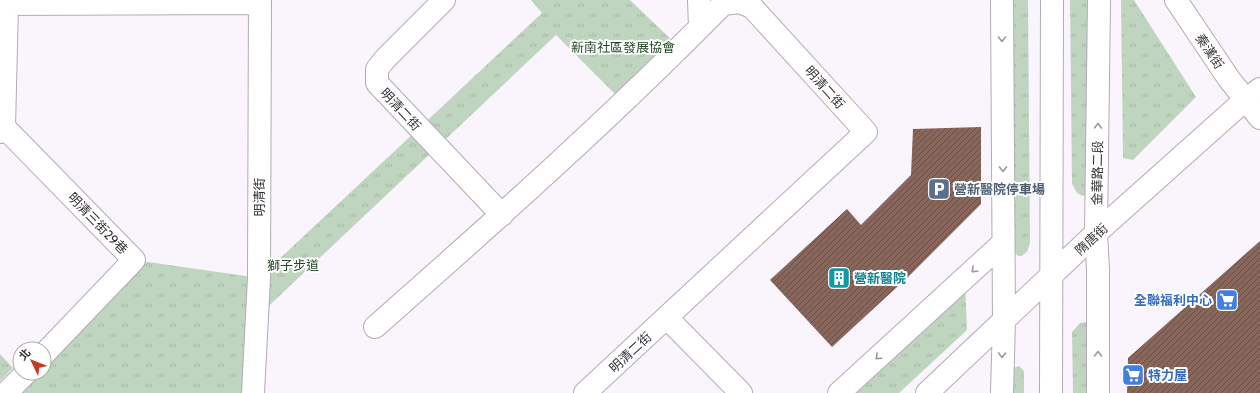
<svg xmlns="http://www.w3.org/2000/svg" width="1260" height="393" font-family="Cabin,'Noto Sans TC',sans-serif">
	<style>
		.grass { fill: url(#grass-tufts) }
		.building { fill: url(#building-hatch) }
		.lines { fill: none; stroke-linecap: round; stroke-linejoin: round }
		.minor-casing { stroke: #b2abb7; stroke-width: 24 }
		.minor { stroke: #fff; stroke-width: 22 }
		.oneway { stroke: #9a989a }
		.labels { text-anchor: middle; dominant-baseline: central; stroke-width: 4; stroke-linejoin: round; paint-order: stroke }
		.park-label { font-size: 13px; fill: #234a25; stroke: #fff }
		.street-label { font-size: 13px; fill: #343135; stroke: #fff }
		.service-label { font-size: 13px; font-weight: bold; fill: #4e5e75; stroke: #fff; text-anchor: start }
		.culture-label { font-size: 13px; font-weight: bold; fill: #0d838f; stroke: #fff; text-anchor: start }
		.shop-label { font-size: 13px; font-weight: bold; fill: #366cbe; stroke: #fff; text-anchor: end }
	</style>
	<defs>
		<pattern id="grass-tufts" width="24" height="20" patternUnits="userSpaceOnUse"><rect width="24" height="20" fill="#c0d5c0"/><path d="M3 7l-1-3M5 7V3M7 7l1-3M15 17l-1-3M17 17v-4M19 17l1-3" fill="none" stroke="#a6b7a6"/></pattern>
		<pattern id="building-hatch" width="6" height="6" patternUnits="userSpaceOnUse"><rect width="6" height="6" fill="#87665c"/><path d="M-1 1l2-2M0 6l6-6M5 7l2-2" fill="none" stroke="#695049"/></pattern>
	</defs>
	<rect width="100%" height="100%" fill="#faf4fd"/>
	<path class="grass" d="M531,0H630L680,48L624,103L556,35L257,317L253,393H18L26,373H44V354L134,260L259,278L542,13Z
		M1006,0H1028L1030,243L1027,252L1021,256H1018L1011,249Z
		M1070,0H1092L1086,194L1083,196L1077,193L1072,184Z
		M1121,0H1134L1196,97L1133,160L1123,158Z
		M965,284L967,330L899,393H850Z
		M1085,322L1089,325L1092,393H1073L1072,332L1080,323Z
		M0,354L13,368L0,381Z
		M1019,366L1024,371V393H1008L1013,368Z"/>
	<path class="building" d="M981,127V204L909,276L832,347L770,280L847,209L861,225L911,175L913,129Z
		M1260,241V393H1127L1128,358Z"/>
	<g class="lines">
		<g class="minor-casing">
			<path id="minor" d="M444,0L386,58L377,69V83L502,215
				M699,0L700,27
				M1002,0L1004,320L1002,393
				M1176,0L1229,79L1260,118
				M0,4L260,3
				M4,127L134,260L44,354
				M0,132L4,127L7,4
				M667,318L741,393
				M375,327C494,222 612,117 723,4L739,2L752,7L866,132L585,393
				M6,393L26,373
				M253,393L259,278L260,0
				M839,393L1003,243
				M927,393L1096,233L1245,100L1260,89
				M1051,393L1052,0
				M1098,393V270L1096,233L1099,0"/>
		</g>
		<use href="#minor" class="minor"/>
	</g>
	<defs><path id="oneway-chevron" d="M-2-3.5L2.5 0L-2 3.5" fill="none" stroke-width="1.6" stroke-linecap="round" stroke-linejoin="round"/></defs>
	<g class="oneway">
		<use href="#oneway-chevron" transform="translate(1002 39) rotate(90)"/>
		<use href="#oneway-chevron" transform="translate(1098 126) rotate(-89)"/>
		<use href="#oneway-chevron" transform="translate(1003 169) rotate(90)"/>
		<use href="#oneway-chevron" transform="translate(974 270) rotate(138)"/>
		<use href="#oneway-chevron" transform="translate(1098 354) rotate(-90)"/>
		<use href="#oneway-chevron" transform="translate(1002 355) rotate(92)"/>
		<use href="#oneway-chevron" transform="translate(878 357) rotate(138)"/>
	</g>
	<defs>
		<g id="parking-square" transform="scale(1.15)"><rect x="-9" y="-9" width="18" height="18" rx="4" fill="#5c6f8a" stroke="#fff"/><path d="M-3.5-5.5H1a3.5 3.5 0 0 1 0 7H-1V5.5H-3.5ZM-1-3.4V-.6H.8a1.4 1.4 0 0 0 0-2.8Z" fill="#fff"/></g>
		<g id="building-square" transform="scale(1.15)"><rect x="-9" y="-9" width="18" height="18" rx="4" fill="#0f9aa8" stroke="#fff"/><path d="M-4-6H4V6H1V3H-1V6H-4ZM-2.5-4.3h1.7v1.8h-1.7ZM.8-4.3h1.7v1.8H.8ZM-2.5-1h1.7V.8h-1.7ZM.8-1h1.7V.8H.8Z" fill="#fff"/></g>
		<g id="supermarket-square" transform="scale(1.15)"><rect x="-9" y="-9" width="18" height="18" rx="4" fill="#3f7fe0" stroke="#fff"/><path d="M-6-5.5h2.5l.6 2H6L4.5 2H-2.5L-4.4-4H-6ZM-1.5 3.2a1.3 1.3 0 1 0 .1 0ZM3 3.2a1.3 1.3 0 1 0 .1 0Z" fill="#fff"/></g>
	</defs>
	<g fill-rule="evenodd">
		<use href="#parking-square" x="939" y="189"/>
		<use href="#building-square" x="839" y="278"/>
		<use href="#supermarket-square" x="1227" y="300"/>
		<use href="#supermarket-square" x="1133" y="375"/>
	</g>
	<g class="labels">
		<g class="park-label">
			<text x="623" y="47">新南社區發展協會</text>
			<text x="293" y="265">獅子步道</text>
		</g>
		<g class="street-label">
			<text transform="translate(1210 51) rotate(56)">秦漢街</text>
			<text transform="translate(825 87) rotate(48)">明清二街</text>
			<text transform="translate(401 109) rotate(47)">明清二街</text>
			<text transform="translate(1097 173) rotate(-89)">金華路二段</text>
			<text transform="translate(259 197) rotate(-90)">明清街</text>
			<text transform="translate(98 223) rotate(46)">明清三街29巷</text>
			<text transform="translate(1091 239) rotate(-43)">隋唐街</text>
			<text transform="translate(630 352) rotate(-43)">明清二街</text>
		</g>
		<g class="service-label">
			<text x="954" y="189">營新醫院停車場</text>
		</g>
		<g class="culture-label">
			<text x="854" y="278">營新醫院</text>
		</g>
		<g class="shop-label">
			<text x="1212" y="300">全聯福利中心</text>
			<text x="1148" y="375" text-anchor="start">特力屋</text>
		</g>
	</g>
	<g transform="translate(32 361) rotate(313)"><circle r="19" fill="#ffffff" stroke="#aeadae"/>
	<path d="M0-3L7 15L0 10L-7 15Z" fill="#c73c20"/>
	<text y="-6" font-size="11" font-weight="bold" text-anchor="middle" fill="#343135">北</text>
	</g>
</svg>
